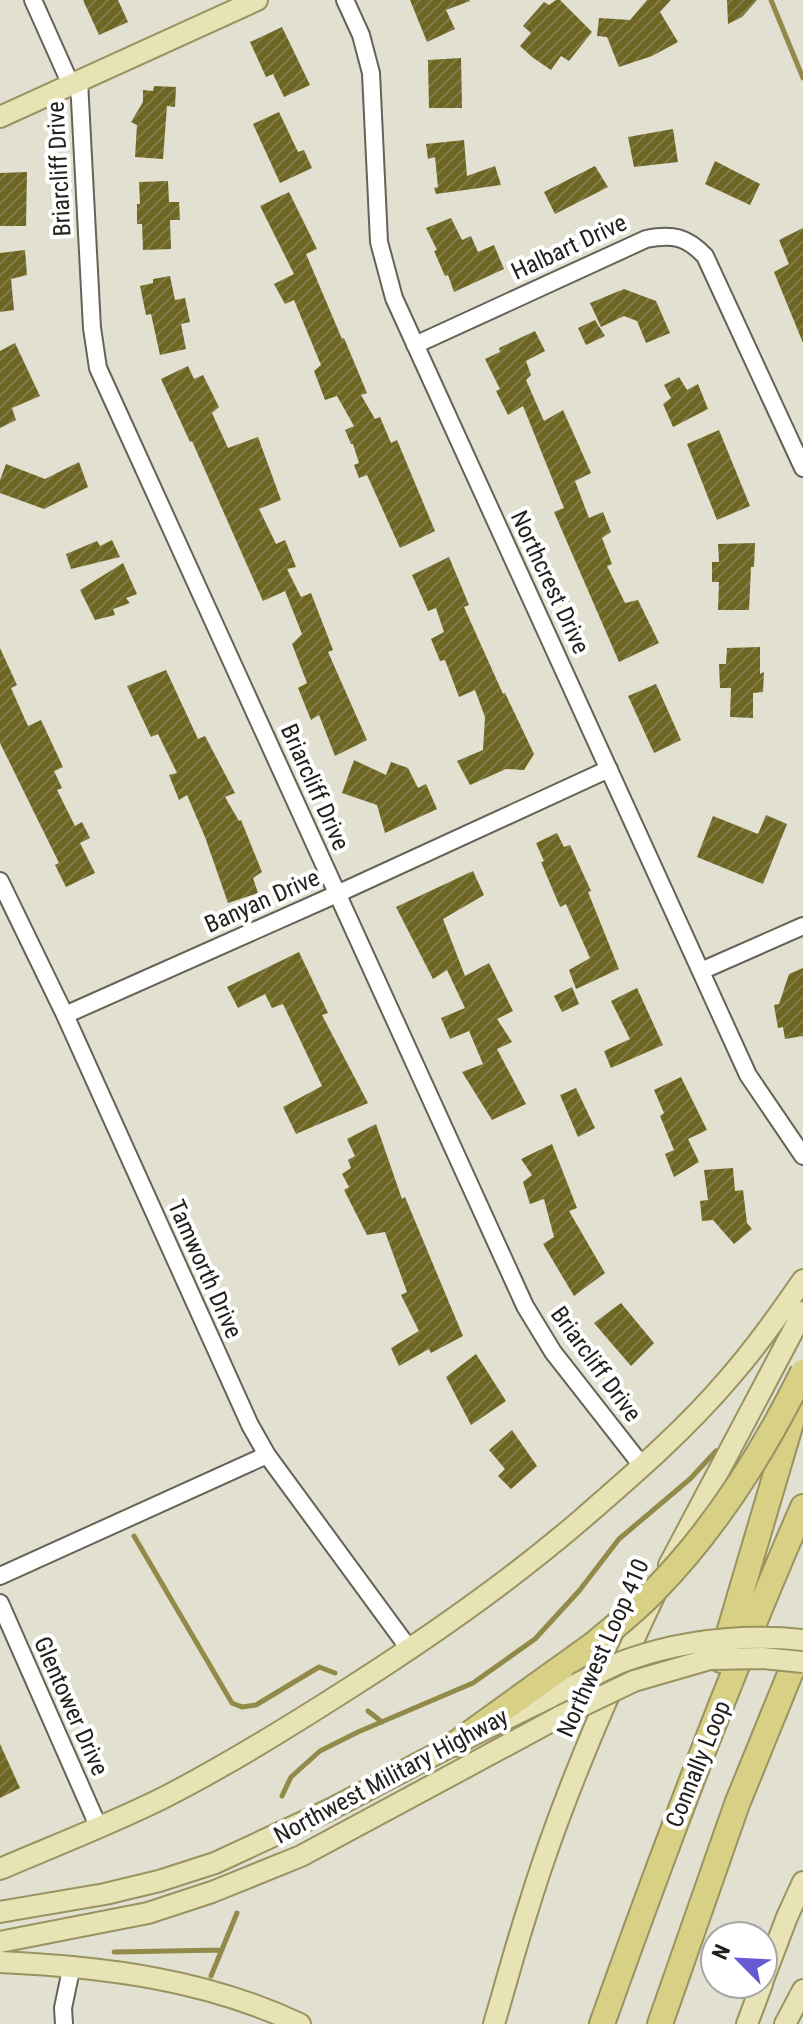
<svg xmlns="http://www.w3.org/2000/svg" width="803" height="2024" font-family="'Roboto Condensed',sans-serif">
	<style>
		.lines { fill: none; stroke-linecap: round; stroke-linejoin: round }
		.stream { stroke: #928a49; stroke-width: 5 }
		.building { fill: url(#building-hatch) }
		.minor-casing { stroke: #646356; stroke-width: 20 }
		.major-casing { stroke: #989360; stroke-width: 24 }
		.highway-casing { stroke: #989360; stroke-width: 28 }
		.minor { stroke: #fff; stroke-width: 16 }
		.major { stroke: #e8e3b5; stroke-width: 20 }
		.highway { stroke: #d8d084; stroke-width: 24 }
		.major-bridge-casing { stroke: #989360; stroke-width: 24; stroke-linecap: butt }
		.highway-bridge-casing { stroke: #989360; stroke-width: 28; stroke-linecap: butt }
		.major-bridge { stroke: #e8e3b5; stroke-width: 20 }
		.highway-bridge { stroke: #d8d084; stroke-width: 24 }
		.labels { text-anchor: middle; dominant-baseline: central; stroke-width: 8; stroke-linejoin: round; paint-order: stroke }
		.street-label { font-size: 24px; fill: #22211c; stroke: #fff }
	</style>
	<defs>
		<pattern id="building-hatch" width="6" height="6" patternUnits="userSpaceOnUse" patternTransform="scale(2)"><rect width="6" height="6" fill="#6e6724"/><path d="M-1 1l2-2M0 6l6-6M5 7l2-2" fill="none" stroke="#827c4a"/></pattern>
	</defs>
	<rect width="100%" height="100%" fill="#e1e0d1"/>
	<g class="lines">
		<path class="stream" d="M771,0L803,78
			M134,1536L232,1703L242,1707L256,1705L319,1667L335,1673
			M368,1711L382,1722
			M282,1796L291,1777L320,1751L358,1732L473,1683L535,1639L579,1591L619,1539L690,1479L716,1451
			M114,1952L222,1950
			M211,1976L237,1913"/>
	</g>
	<path class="building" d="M83,0H118L128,22L99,35Z
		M410,0H469L470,1L446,10L455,29L427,42Z
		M556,0H560L592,32L569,61L561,56L551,70L532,57L520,46L531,33L523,26L544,2L549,5Z
		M647,0H671L660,12L678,42L652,56L619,67L607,37L597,36L599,18L630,20Z
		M727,0H757L742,17L728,24Z
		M282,27L310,85L284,97L273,74L266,77L250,42Z
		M461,58L462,108H429L428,60Z
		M154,86L176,87L175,107L167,106L163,159L135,157L137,125L131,122L143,102V90L153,91Z
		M279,112L298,152L304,150L312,168L280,183L253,124Z
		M673,129L678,162L634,167L628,137Z
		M464,140L467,176L495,166L501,185L436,194L434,188L438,187L435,157L428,159L426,144Z
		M715,161L760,184L750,205L705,184Z
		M595,166L608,187L555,214L544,192Z
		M27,172L26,226H0V173Z
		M168,181L169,202H179L180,220H170L171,249L143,250L142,224H137V204H140L139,182Z
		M289,192L317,249L306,254L342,339L344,338L367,393L361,395L375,419L380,417L391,443L397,440L435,531L400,548L367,475L359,478L354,465L359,463L353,444H351L345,430L354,426L337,396L325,400L314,371L321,365L294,300L285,304L274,284L294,274L260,206Z
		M451,218L462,240L471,236L478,252L494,245L504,269L454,292L448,275L445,276L434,251L437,250L426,228Z
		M803,228V343L774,272L789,264L779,240Z
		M25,250L27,275L11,279L14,310L0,312V253Z
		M170,276L175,300L185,298L190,322L181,324L186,349L160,355L151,314L146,315L140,286L153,283V279Z
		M624,289L656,301L670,333L646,343L637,321L624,316L601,327L590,303Z
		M595,320L605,336L586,345L578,328Z
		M535,331L545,351L526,361L531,375L526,380L544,421L563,410L591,473L575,481L589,518L603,512L611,532L602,538L612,564L607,566L625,603L638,600L659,643L619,662L554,512L564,508L523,406L508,415L496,391L500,389L485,359L500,352L499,348Z
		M15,343L40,396L12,408L16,420L0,428V351Z
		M188,366L194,379L203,375L219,407L212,413L228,448L258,437L281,500L259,509L276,544L285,540L296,567L287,569L301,597L311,593L333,650L328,652L367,740L335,756L319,715L311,720L298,688L307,683L292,644L302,634L285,591L263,601L192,441L190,442L161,379Z
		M679,377L687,390L698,384L708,409L673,427L663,404L671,398L664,385Z
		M719,430L750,506L717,520L687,444Z
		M79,462L88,487L44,509L0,493V480L6,464L45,479Z
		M112,540L120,557L71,569L66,554L97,541L100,546Z
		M755,543L754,567H751L749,610H718L719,582H712V562H719L718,544Z
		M449,557L469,605L464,607L503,694L505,693L534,754L524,770L506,769L470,785L457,761L483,750L485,717L475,690L459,697L445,660L440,661L431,639L444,632L436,608L428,611L412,575Z
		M123,563L137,594L126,598L130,603L113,609L115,615L95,620L80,590Z
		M760,647V674L764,672L763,692L753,693V718L730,717L731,688H720L719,664H726L727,648Z
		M0,648L17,685L11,688L28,726L41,720L63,767L54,771L62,788L57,790L75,826L82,822L90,838L80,843L95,873L66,887L55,865L59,863L0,743Z
		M166,670L198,739L205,736L235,793L225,797L239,821L241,820L262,872L253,878L258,893L228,903L205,837L187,795L179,800L169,775L177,773L158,734L151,737L127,686Z
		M656,684L681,740L654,753L628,696Z
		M354,760L386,775L391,762L408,768L418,788L426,784L437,809L385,833L377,805L342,793Z
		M766,815L787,824L763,884L697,857L713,816L758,834Z
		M557,833L564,847L570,845L591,891L588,892L619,969L576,989L569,970L590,958L566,904L560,907L541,862L544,861L536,843Z
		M473,871L484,895L443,919L465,976L489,963L513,1011L497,1019L512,1042L497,1049L526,1104L492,1120L462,1072L483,1064L469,1031L450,1039L441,1018L465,1008L447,970L433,979L396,907Z
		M299,952L328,1013L322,1015L368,1103L296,1134L283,1107L322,1086L283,1004L272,1008L265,994L238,1008L227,987Z
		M803,968V1036L785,1039L783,1027L778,1028L774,1005L779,1004L789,974Z
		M572,987L579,1004L562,1012L554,996Z
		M637,988L663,1045L611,1068L604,1051L630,1039L611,1001Z
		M681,1077L707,1130L688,1139L699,1162L674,1177L665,1154L674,1150L660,1116L664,1113L654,1090Z
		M576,1088L595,1128L578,1137L560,1095Z
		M376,1124L402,1199L405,1197L463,1336L431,1353L429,1349L399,1366L391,1348L419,1331L401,1295L407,1292L385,1232L367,1235L344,1190L349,1187L342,1174L351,1168L348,1160L355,1156L347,1139Z
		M552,1144L577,1208L569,1211L605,1273L574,1296L543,1244L554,1237L544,1199L530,1204L523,1182L532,1175L521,1159Z
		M733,1168L735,1191L743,1190L747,1223L752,1229L734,1244L713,1220L702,1221L700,1201L708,1200L704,1170Z
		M621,1303L654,1343L631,1366L594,1323Z
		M476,1354L506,1401L471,1425L446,1377Z
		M512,1430L537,1466L511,1489L498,1476L505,1469L489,1450Z
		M0,1744L20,1788L0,1798Z"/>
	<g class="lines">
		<g class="minor-casing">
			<path id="minor" d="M33,0L71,85
				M345,0L361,35L371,73L379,242L394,298L748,1075L803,1156
				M79,81L92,328L98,368L525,1306L553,1352L643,1467
				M415,345L646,239C672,234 686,236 705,256L803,468
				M0,881L65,1015L250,1425L267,1455L410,1650
				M701,971L803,926
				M65,1015L337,894L609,769
				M0,1576L267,1455
				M0,1603L99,1828
				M64,2024L63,2008L72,1965"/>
		</g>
		<g class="major-casing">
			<path id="major" d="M0,117L257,0
				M669,1565L803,1312
				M0,1869C54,1846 108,1825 161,1799C226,1766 287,1728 348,1689C430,1637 509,1582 582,1519C634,1474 686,1429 730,1377C757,1346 780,1313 803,1280
				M0,1912L105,1894L159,1881L215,1863L331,1809L455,1744L577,1684
				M0,1942L148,1913L212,1892L301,1856L561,1716
				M0,1962C105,1967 204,1979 300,2024
				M763,1980L787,1917L803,1882
				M494,2024C505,1987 515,1949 527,1912C560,1803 606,1697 655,1594
				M747,2024L762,1984
				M785,2024L803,1990"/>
		</g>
		<g class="highway-casing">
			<path id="highway" d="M721,1660L801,1389
				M455,1744L594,1644
				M602,2024C664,1850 729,1677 803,1507
				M660,2024L737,1804L803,1642"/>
		</g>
		<use href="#minor" class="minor"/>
		<use href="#major" class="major"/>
		<use href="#highway" class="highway"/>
		<g class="major-bridge-casing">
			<path id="major-bridge" d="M577,1684C593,1676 610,1666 627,1660C684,1640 743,1634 803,1640
				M561,1716L634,1681L710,1659L763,1658L803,1662"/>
		</g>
		<g class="highway-bridge-casing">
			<path id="highway-bridge" d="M594,1644C615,1626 636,1610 654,1591C717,1527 764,1451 803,1372"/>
		</g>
		<use href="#major-bridge" class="major-bridge"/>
		<use href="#highway-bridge" class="highway-bridge"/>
	</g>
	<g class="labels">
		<g class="street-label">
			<text transform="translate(59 169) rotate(-93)">Briarcliff Drive</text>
			<text transform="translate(569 247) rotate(-25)">Halbart Drive</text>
			<text transform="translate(550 582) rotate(65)">Northcrest Drive</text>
			<text transform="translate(315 787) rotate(66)">Briarcliff Drive</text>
			<text transform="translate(262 901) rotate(-24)">Banyan Drive</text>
			<text transform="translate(205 1269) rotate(66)">Tamworth Drive</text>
			<text transform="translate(596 1364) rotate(54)">Briarcliff Drive</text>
			<text transform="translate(603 1648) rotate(-66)">Northwest Loop 410</text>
			<text transform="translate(71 1706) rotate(66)">Glentower Drive</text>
			<text transform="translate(698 1764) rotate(-68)">Connally Loop</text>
			<text transform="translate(391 1776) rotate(-28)">Northwest Military Highway</text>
		</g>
	</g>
	<g transform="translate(739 1960) rotate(294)"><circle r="38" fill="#ffffff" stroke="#a7a6a4" stroke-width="2"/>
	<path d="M0-6L14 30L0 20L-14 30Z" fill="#665ad4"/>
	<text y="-12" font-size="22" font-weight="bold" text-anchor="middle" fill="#22211c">N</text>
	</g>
</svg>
